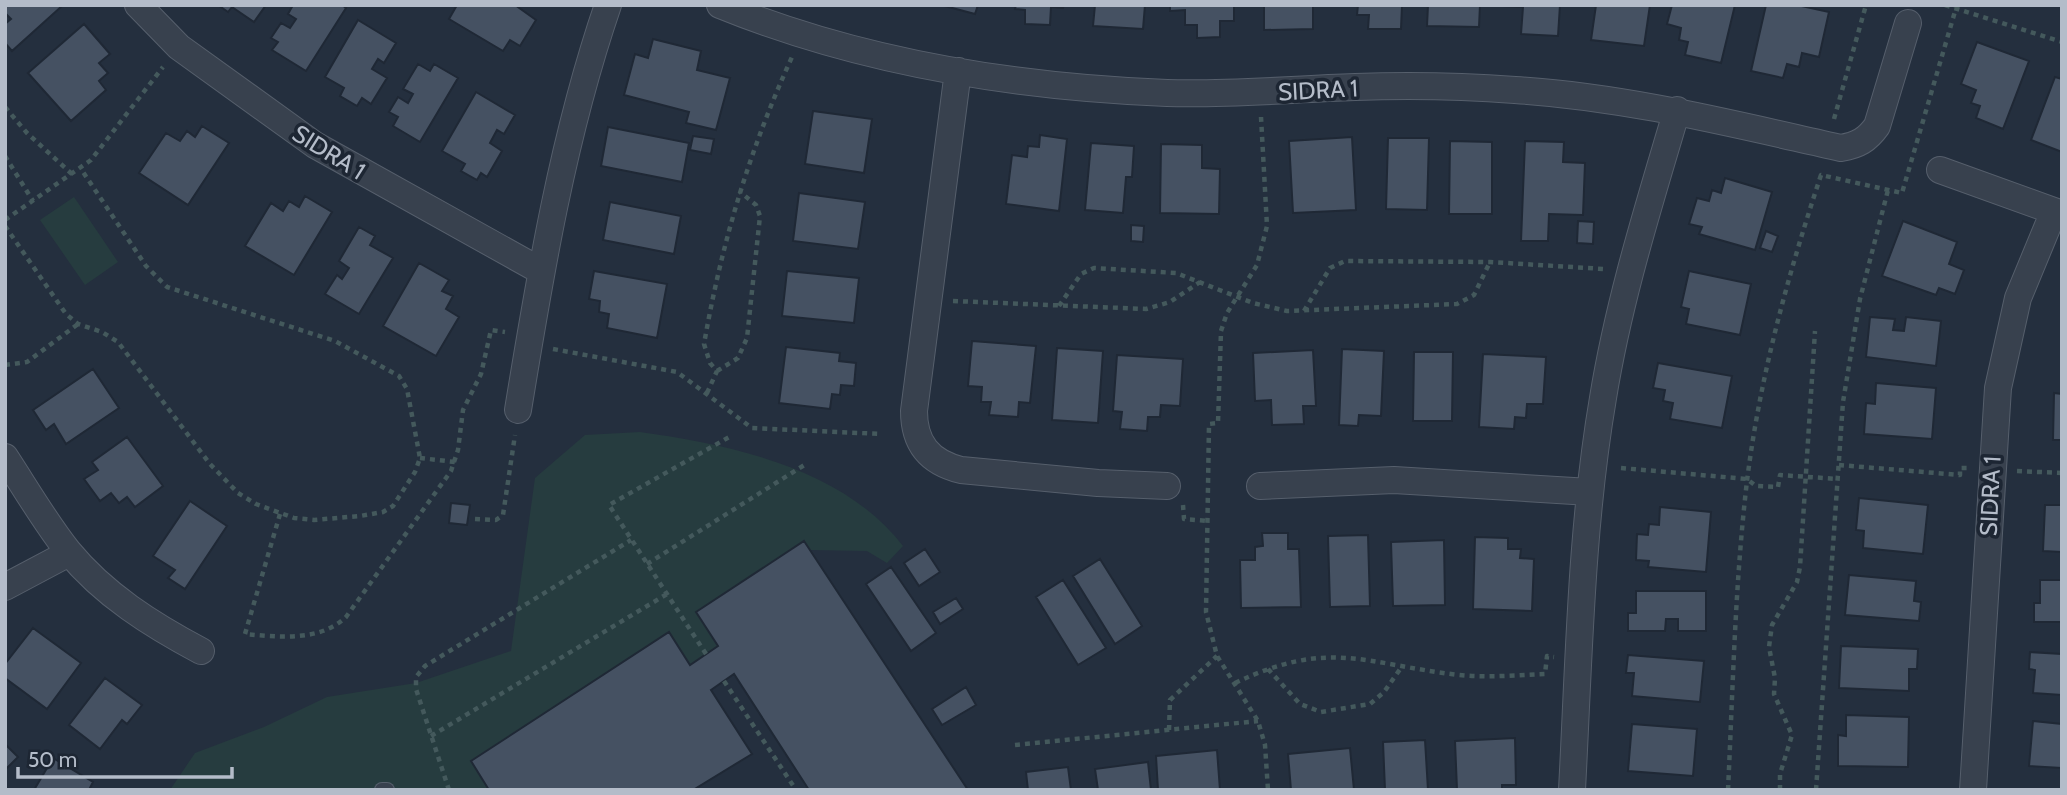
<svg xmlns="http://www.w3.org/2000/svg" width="2067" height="795" font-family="Cabin,sans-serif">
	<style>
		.green { fill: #263c3f }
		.building { fill: #455162; stroke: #1f2835; stroke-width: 2 }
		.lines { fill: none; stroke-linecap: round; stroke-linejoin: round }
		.service-casing { stroke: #565f6c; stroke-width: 16 }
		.minor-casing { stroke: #565f6c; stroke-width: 28 }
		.path { stroke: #44595c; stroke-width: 4.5; stroke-dasharray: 5 5; stroke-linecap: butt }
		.service { stroke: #38414e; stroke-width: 14 }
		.minor { stroke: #38414e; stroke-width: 26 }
		.labels { text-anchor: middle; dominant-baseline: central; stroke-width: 7; stroke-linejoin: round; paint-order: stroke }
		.street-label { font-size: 24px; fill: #b4bcc9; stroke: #1d2633 }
	</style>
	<rect width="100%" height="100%" fill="#242f3e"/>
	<path class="green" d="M74,197L118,262L85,285L40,220Z
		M640,432C732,445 843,468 903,546L887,563L867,551L810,550L804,541L718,646L690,665L668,632L471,761L489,790H170L195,753L264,727L327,697L416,683L511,651L535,478L585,435Z"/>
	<path class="building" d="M5,5H61L62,6L12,51L5,43V24L11,19L5,13Z
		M218,5H266L254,22L232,7L228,12Z
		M293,5H342L346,8L306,71L272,50L278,42L271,38L281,23L290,28L296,19L288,14Z
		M457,5H515L536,20L520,46L510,40L503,51L449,19Z
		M941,5H978L975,14Z
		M1016,5H1064L1063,8L1051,7L1050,25L1025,24V10L1015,9Z
		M1095,5H1145L1143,29L1093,26Z
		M1170,5H1234V21H1220V37L1197,38V25H1185V10L1170,11Z
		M1264,5H1313V29L1264,30Z
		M1358,5H1402L1401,29H1368L1369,15H1357Z
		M1428,5H1480L1479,27L1427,26Z
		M1560,5L1558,36L1521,34L1523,7L1502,6Z
		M1596,5H1650L1644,46L1591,40Z
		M1672,5H1735L1721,63L1685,55L1688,42L1679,40L1681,28L1667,24Z
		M1766,5H1797L1829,12L1819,57L1802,53L1799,67L1787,64L1783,78L1751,71Z
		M358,20L396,43L384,63L378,59L372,69L387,78L371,104L362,98L357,106L340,96L344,88L325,77Z
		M84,24L110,54L99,63L108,73L99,81L106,90L71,121L28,73Z
		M653,39L701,51L697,70L730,78L716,130L686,123L689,112L624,95L635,54L648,58Z
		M1977,42L2029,61L2003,129L1976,118L1980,106L1971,103L1976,90L1961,84Z
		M418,64L430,71L434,64L458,78L420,142L393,126L398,117L389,112L398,97L408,103L413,94L403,89Z
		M2055,77L2062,79V152L2031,140Z
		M476,92L515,115L504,134L497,130L490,143L502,151L487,177L481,173L477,180L461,171L465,164L442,151Z
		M813,111L872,119L864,173L805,164Z
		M202,126L229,143L188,205L139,173L166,133L180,141L187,131L195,137Z
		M608,127L689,143L682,182L601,166Z
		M1040,135L1067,139L1059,211L1006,204L1012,155L1027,157L1028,146L1039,147Z
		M693,136L714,139L711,154L690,150Z
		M1352,137L1356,210L1293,213L1289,141Z
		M1388,138H1429L1427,210L1386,209Z
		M1450,141L1492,142V214H1449Z
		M1525,141L1564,142L1563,162L1585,163L1583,215L1549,214L1548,241H1521Z
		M1091,143L1134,146L1132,177H1126L1123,213L1085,210Z
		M1161,144L1202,145V168L1220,169L1219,214L1160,213Z
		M1725,178L1772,192L1755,250L1699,234L1702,227L1689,224L1697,198L1709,201L1712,190L1721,193Z
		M799,193L865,202L858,249L793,241Z
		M305,196L332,212L294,275L245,246L271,203L283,211L289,201L299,207Z
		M610,202L681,216L674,254L603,240Z
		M1578,221L1594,222L1593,244L1577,243Z
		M1903,221L1957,242L1949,264L1964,270L1955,294L1939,288L1936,295L1882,276Z
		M1131,225L1144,226L1143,242L1131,241Z
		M359,227L375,236L370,245L393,258L359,314L325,294L337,275L342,279L349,268L339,261Z
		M1766,231L1778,236L1772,252L1760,248Z
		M419,263L449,280L442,291L453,296L446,309L459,317L436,356L383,326Z
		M594,271L667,284L657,338L607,328L609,314L599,312L600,301L589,299Z
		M787,271L859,278L854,323L782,316Z
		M1689,271L1751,284L1740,335L1686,324L1689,309L1681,307Z
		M1870,317L1895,319L1893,330L1904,331L1906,317L1941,321L1936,366L1866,357Z
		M972,341L1036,346L1030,403L1019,402L1018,417L989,415L991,402H981L982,387L968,386Z
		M786,347L840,353L839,361L856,363L854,386L841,385L840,395L832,394L830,409L779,403Z
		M1057,348L1103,351L1098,423L1052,420Z
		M1342,349L1384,351L1381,416L1359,415L1358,426L1339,425Z
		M1313,350L1316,406H1303L1304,424L1272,425L1271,400L1255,401L1253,353Z
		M1414,352H1453L1452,421H1413Z
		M1483,354L1546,357L1543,404H1527L1526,418L1515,417L1514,429L1479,427Z
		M1117,355L1183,359L1180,406L1161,405L1160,417H1148L1147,431L1120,429L1122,412L1113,411Z
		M1658,363L1732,376L1722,428L1670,419L1673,403L1663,401L1665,390L1653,388Z
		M93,369L119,408L66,444L54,424L46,430L33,410Z
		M1876,383L1936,388L1932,439L1864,434L1866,403L1875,404Z
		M2054,393L2062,394V440H2053Z
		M127,437L163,486L135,507L127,497L119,503L111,493L100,501L84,479L98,470L92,462Z
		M1859,498L1928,505L1923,554L1863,548L1864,531L1856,530Z
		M190,501L227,526L185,589L168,578L175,570L153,556Z
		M451,503L470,505L467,525L449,523Z
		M2045,505H2062V552L2043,551Z
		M1660,507L1711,512L1706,572L1648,567L1649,561L1636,560L1637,534L1648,535L1649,524L1659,525Z
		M1262,533H1288V549H1299L1301,607L1241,608L1240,560H1255V547L1263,546Z
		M1368,535L1370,606L1330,607L1328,536Z
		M1475,537L1508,538V549H1521L1520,558L1534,559L1532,611L1473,609Z
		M1444,540L1445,605L1393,606L1391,542Z
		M804,541L968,790H809L734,674L711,690L752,754L693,790H489L471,761L669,632L690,665L718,646L696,612Z
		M925,549L940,572L919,586L904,563Z
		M1100,559L1142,626L1115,644L1073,576Z
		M891,567L936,633L911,651L866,584Z
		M1849,575L1916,581L1914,601L1921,602L1919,621L1845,615Z
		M1063,580L1106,648L1078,665L1036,597Z
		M2040,580H2062V622H2034V603H2040Z
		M1636,591H1706V631H1678V619H1666L1665,631H1628V613H1636Z
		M956,598L963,609L940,624L933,612Z
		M33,628L81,663L47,709L5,678V664Z
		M1841,646L1918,649L1917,669H1909V691L1839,688Z
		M2030,652L2062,654V695L2033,693L2035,670L2029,669Z
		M1628,655L1704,661L1700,702L1632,696L1634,673H1626Z
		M105,678L142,705L127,724L122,720L100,749L69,725Z
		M966,687L976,705L942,725L932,709Z
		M1846,715L1909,717L1908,767L1838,766V735L1846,736Z
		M2033,721L2062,724V768L2029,766Z
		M1632,724L1697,729L1693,776L1628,771Z
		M1515,738L1516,785H1502V790H1457L1455,741Z
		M1425,740L1428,790H1385L1383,742Z
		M5,744L18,757L5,770Z
		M1350,748L1354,790H1291L1288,754Z
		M1217,750L1220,790H1158L1156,756Z
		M53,758L93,782L89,790H34Z
		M1148,762L1151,790H1098L1095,769Z
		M1068,767L1071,790H1028L1026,772Z"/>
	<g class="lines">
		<g class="service-casing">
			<path id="service" d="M382,790H387"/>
		</g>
		<g class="minor-casing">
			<path id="minor" d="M138,5L179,47L315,145L541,271
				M720,5C860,62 1015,87 1167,93C1230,95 1292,89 1355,87C1408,85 1462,86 1515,90C1627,97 1733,124 1841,148C1858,145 1867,140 1877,126L1908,23
				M958,71L914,411C914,443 929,462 961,470L1098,483L1167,486
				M1940,170L2062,214
				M518,410C540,275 563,136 608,5
				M5,457C26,489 45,522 68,551C104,595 152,625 201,651
				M1260,486L1394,480L1590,492
				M5,587L69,553
				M1572,790C1579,659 1581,527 1603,398C1619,299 1649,205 1677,110
				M1973,790L1998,388L2018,298L2054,211"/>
		</g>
		<path class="path" d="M1945,5L2062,42
			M5,107L27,133L73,175
			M1261,117L1267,226L1257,265L1227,313L1221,331L1218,423L1209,424L1206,612L1217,656L1258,721L1265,745L1268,790
			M1834,119L1866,5
			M5,156L33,201
			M5,220L91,160L163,67
			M5,226L66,314L78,324L102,332L118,342L210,464L238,493L256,504L294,518L314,520L360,516L383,512L393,506L415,472L420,458L407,389L399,376L335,341L167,287L146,266L81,169
			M953,301L1146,309L1170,302L1200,282
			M1059,306L1081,274L1094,268L1176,273L1253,303L1287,311L1457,304L1474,295L1490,262
			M1304,311L1330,268L1345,261L1490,262L1604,269
			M553,349L677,372L752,428L881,434
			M5,365L27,362L78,324
			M717,371L738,358L747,338L760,216L756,205L739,191
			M707,393L717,371L710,363L704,344C722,242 749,151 792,57
			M420,458L455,462
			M1839,465L1960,475V468H1967
			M1621,468L1747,479L1756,486L1778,487L1780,475L1838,479
			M2017,471L2062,473
			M1183,505L1184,519L1208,521
			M280,514L245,634C278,637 320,642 346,617L451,471L458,450L463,410L481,374L491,330L505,332
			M475,519L496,520L503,515L515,435
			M647,564L806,464
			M706,654L609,505L731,436
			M1268,669L1300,704L1321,712L1370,704L1384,692L1403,665
			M724,681L796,790
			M1235,683C1330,638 1364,664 1459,675C1488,678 1517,675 1545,674L1547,656L1554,657
			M1169,730L1170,700L1217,656
			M431,736L667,594
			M1015,745L1258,721
			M449,790L416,689V677L425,666L631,540
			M1728,790C1733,687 1735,583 1747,481C1760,376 1788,275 1821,175L1902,193L1956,8
			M1780,790V774L1792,735L1774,694L1775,678L1769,647L1772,625L1797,582L1800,567L1815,331
			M1816,790L1843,402L1860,299L1888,190"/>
		<use href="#service" class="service"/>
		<use href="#minor" class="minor"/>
	</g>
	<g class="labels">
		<g class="street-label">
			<text transform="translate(1318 90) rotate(-3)">SIDRA 1</text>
			<text transform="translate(329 152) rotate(32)">SIDRA 1</text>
			<text transform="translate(1990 496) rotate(-87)">SIDRA 1</text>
		</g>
	</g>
	<rect width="2067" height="795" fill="none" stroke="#b4bcc9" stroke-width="14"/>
	<path d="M18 767v10h214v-10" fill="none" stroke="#b4bcc9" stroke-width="3.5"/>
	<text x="28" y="767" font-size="21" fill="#b4bcc9" stroke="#1d2633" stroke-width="5" paint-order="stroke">50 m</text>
</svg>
